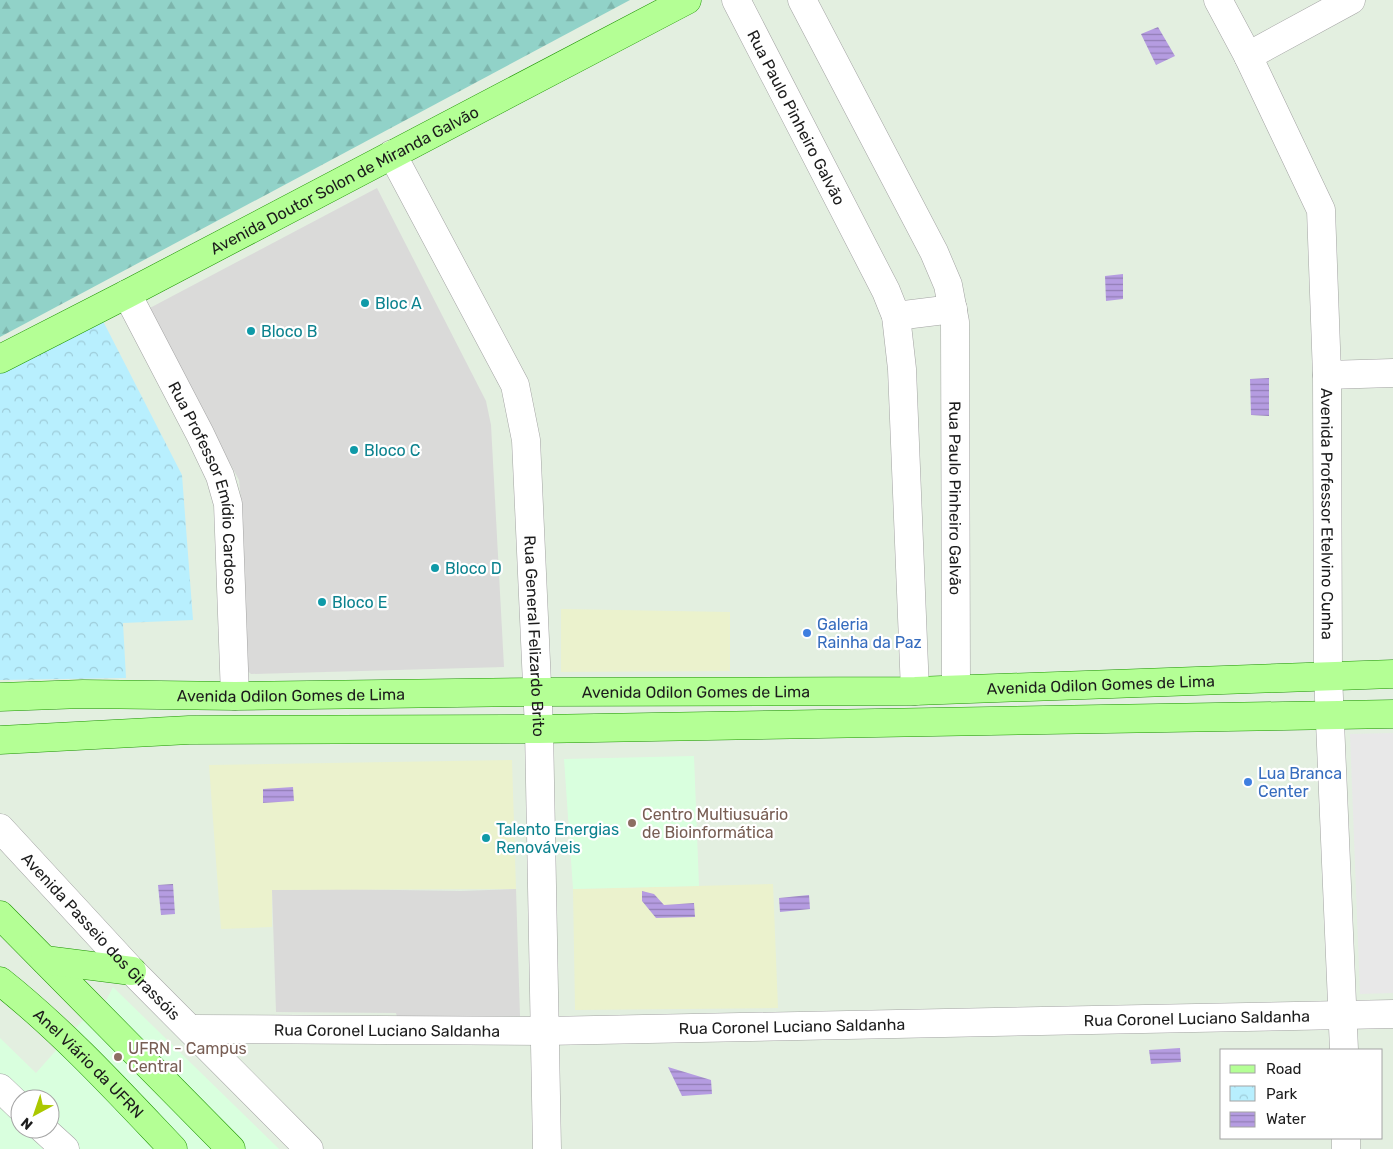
<svg xmlns="http://www.w3.org/2000/svg" width="1393" height="1149" font-family="Rubik,sans-serif">
	<style>
		.residential { fill: #dadad9 }
		.commercial { fill: #ebf2cd }
		.education { fill: #d9ffde; fill-rule: evenodd }
		.forest { fill: url(#forest-firs) }
		.park { fill: url(#park-crowns) }
		.parking { fill: #e8e8e8 }
		.water { fill: url(#water-rules) }
		.lines { fill: none; stroke-linecap: round; stroke-linejoin: round }
		.minor-casing { stroke: #a3a3a3; stroke-width: 29 }
		.major-casing { stroke: #1c9400; stroke-width: 29 }
		.minor { stroke: #fff; stroke-width: 28 }
		.major { stroke: #b4ff95; stroke-width: 28 }
		.culture-dot { fill: #0f9aa8; stroke: #fff; stroke-width: 2 }
		.shop-dot { fill: #3f7fe0; stroke: #fff; stroke-width: 2 }
		.education-dot { fill: #8d6e63; stroke: #fff; stroke-width: 2 }
		.labels { text-anchor: middle; dominant-baseline: central; stroke-width: 4.5; stroke-linejoin: round; paint-order: stroke }
		.street-label { font-size: 16px; fill: #1c1c1c; stroke: #fff }
		.culture-label { font-size: 16px; fill: #0d838f; stroke: #fff; text-anchor: start }
		.shop-label { font-size: 16px; fill: #366cbe; stroke: #fff; text-anchor: start }
		.education-label { font-size: 16px; fill: #785e54; stroke: #fff; text-anchor: start }
	</style>
	<defs>
		<pattern id="forest-firs" width="22" height="20" patternUnits="userSpaceOnUse" patternTransform="scale(1.25)"><rect width="22" height="20" fill="#91d2c8"/><path d="M5 1l3.5 6h-7zM16 11l3.5 6h-7z" fill="#7cb4ab"/></pattern>
		<pattern id="park-crowns" width="20" height="18" patternUnits="userSpaceOnUse" patternTransform="scale(1.25)"><rect width="20" height="18" fill="#b8effe"/><path d="M2 6a3 3 0 1 1 6 0M12 15a3 3 0 1 1 6 0" fill="none" stroke="#9eccd9"/></pattern>
		<pattern id="water-rules" width="6" height="5" patternUnits="userSpaceOnUse" patternTransform="scale(1.25)"><rect width="6" height="5" fill="#b59ce1"/><path d="M0 2.5h6" fill="none" stroke="#927eb6"/></pattern>
	</defs>
	<rect width="100%" height="100%" fill="#e3efe0"/>
	<path class="residential" d="M377,188L486,401L491,425L504,667L251,674L244,668L242,512L239,480L146,310Z
		M337,889L461,891L516,889L520,1016L397,1017L396,1013L276,1012L272,890Z"/>
	<path class="commercial" d="M561,609L730,612V671L561,672Z
		M512,760L516,889L272,890V927L221,929L209,765Z
		M773,884L778,1008L575,1010L573,889Z"/>
	<path class="education" d="M694,756L699,886L573,889L564,759Z
		M113,987L279,1149H0V1038L36,1073L82,1021L99,1014ZM20,1099H50V1129H20Z"/>
	<path class="forest" d="M0,0H630L0,337Z"/>
	<path class="park" d="M103,321L182,475L193,620L123,623L126,678L0,680V372Z"/>
	<path class="parking" d="M1393,733V993L1360,994L1350,734Z"/>
	<path class="water" d="M1158,27L1175,56L1156,65L1141,34Z
		M1123,274V299L1106,301L1105,276Z
		M1269,378V416L1251,415L1250,379Z
		M293,787L294,801L263,803V789Z
		M173,884L175,914L161,915L158,885Z
		M642,891L654,894L664,905L694,903L695,917L656,918L642,901Z
		M809,895L810,909L780,912L779,898Z
		M1180,1048L1181,1062L1151,1064L1149,1050Z
		M668,1067L711,1080L712,1094L682,1096Z"/>
	<g class="lines">
		<g class="minor-casing">
			<g id="minor">
				<path id="s1" d="M736,0L886,291L896,316L902,369L915,691"/>
				<path id="s2" d="M802,0L934,252L948,285L955,322L956,688"/>
				<path id="s3" d="M1218,0L1248,56L1321,210L1327,375L1328,675L1344,1050"/>
				<path d="M1248,56L1351,0"/>
				<path id="s4" d="M392,154L515,385L526,440L539,729L547,1149"/>
				<path id="s5" d="M127,294L200,434L220,476L228,504L235,696"/>
				<path d="M896,316L953,309"/>
				<path d="M1327,375L1393,373"/>
				<path id="s6" d="M0,828L132,971L309,1149"/>
				<path id="s7" d="M191,1029L546,1031L1393,1014"/>
				<path d="M0,1088L20,1107"/>
				<path d="M43,1129L65,1149"/>
				<path d="M1346,1138V1149"/>
			</g>
		</g>
		<g class="major-casing">
			<g id="major">
				<path id="s8" d="M0,359L127,294L687,0"/>
				<path id="s9" d="M0,697L83,694L235,696L536,692L915,691L1393,674"/>
				<path d="M0,740L189,730L539,729L1393,714"/>
				<path d="M0,915L231,1149"/>
				<path d="M45,960L132,971"/>
				<path id="s10" d="M0,981C63,1031 118,1091 173,1149"/>
			</g>
		</g>
		<use href="#minor" class="minor"/>
		<use href="#major" class="major"/>
	</g>
	<g class="culture-dot">
		<circle cx="365" cy="303" r="5"/>
		<circle cx="251" cy="331" r="5"/>
		<circle cx="354" cy="450" r="5"/>
		<circle cx="435" cy="568" r="5"/>
		<circle cx="322" cy="602" r="5"/>
		<circle cx="486" cy="838" r="5"/>
	</g>
	<g class="shop-dot">
		<circle cx="807" cy="633" r="5"/>
		<circle cx="1248" cy="782" r="5"/>
	</g>
	<g class="education-dot">
		<circle cx="632" cy="823" r="5"/>
		<circle cx="118" cy="1057" r="5"/>
	</g>
	<g class="labels">
		<g class="street-label">
			<text stroke="none"><textPath href="#s1" startOffset="132">Rua Paulo Pinheiro Galvão</textPath></text>
			<text stroke="none"><textPath href="#s8" startOffset="388">Avenida Doutor Solon de Miranda Galvão</textPath></text>
			<text stroke="none"><textPath href="#s5" startOffset="212">Rua Professor Emídio Cardoso</textPath></text>
			<text stroke="none"><textPath href="#s2" startOffset="534">Rua Paulo Pinheiro Galvão</textPath></text>
			<text stroke="none"><textPath href="#s3" startOffset="538">Avenida Professor Etelvino Cunha</textPath></text>
			<text stroke="none"><textPath href="#s4" startOffset="514">Rua General Felizardo Brito</textPath></text>
			<text stroke="none"><textPath href="#s9" startOffset="1101">Avenida Odilon Gomes de Lima</textPath></text>
			<text stroke="none"><textPath href="#s9" startOffset="696">Avenida Odilon Gomes de Lima</textPath></text>
			<text stroke="none"><textPath href="#s9" startOffset="291">Avenida Odilon Gomes de Lima</textPath></text>
			<text stroke="none"><textPath href="#s6" startOffset="148">Avenida Passeio dos Girassóis</textPath></text>
			<text stroke="none"><textPath href="#s7" startOffset="1006">Rua Coronel Luciano Saldanha</textPath></text>
			<text stroke="none"><textPath href="#s7" startOffset="601">Rua Coronel Luciano Saldanha</textPath></text>
			<text stroke="none"><textPath href="#s7" startOffset="196">Rua Coronel Luciano Saldanha</textPath></text>
			<text stroke="none"><textPath href="#s10" startOffset="121">Anel Viário da UFRN</textPath></text>
		</g>
		<g class="culture-label">
			<text x="375" y="303">Bloc A</text>
			<text x="261" y="331">Bloco B</text>
			<text x="364" y="450">Bloco C</text>
			<text x="445" y="568">Bloco D</text>
			<text x="332" y="602">Bloco E</text>
			<text x="496" y="829">Talento Energias<tspan x="496" dy="18">Renováveis</tspan></text>
		</g>
		<g class="shop-label">
			<text x="817" y="624">Galeria<tspan x="817" dy="18">Rainha da Paz</tspan></text>
			<text x="1258" y="773">Lua Branca<tspan x="1258" dy="18">Center</tspan></text>
		</g>
		<g class="education-label">
			<text x="642" y="814">Centro Multiusuário<tspan x="642" dy="18">de Bioinformática</tspan></text>
			<text x="128" y="1048">UFRN - Campus<tspan x="128" dy="18">Central</tspan></text>
		</g>
	</g>
	<rect x="1220" y="1049" width="162" height="90" fill="#ffffff" stroke="#a4a4a4"/>
	<rect x="1230" y="1065" width="25" height="8" fill="#b4ff95" stroke="#a4a4a4"/>
	<text x="1266" y="1074" font-size="15" fill="#1c1c1c">Road</text>
	<rect x="1230" y="1086" width="25" height="15" fill="url(#park-crowns)" stroke="#a4a4a4"/>
	<text x="1266" y="1099" font-size="15" fill="#1c1c1c">Park</text>
	<rect x="1230" y="1112" width="25" height="15" fill="url(#water-rules)" stroke="#a4a4a4"/>
	<text x="1266" y="1124" font-size="15" fill="#1c1c1c">Water</text>
	<g transform="translate(35 1114) rotate(220)"><circle r="24" fill="#ffffff" stroke="#a4a4a4"/>
	<path d="M0-4L9 19L0 12L-9 19Z" fill="#abc800"/>
	<text y="-8" font-size="14" font-weight="bold" text-anchor="middle" fill="#1c1c1c">N</text>
	</g>
</svg>
